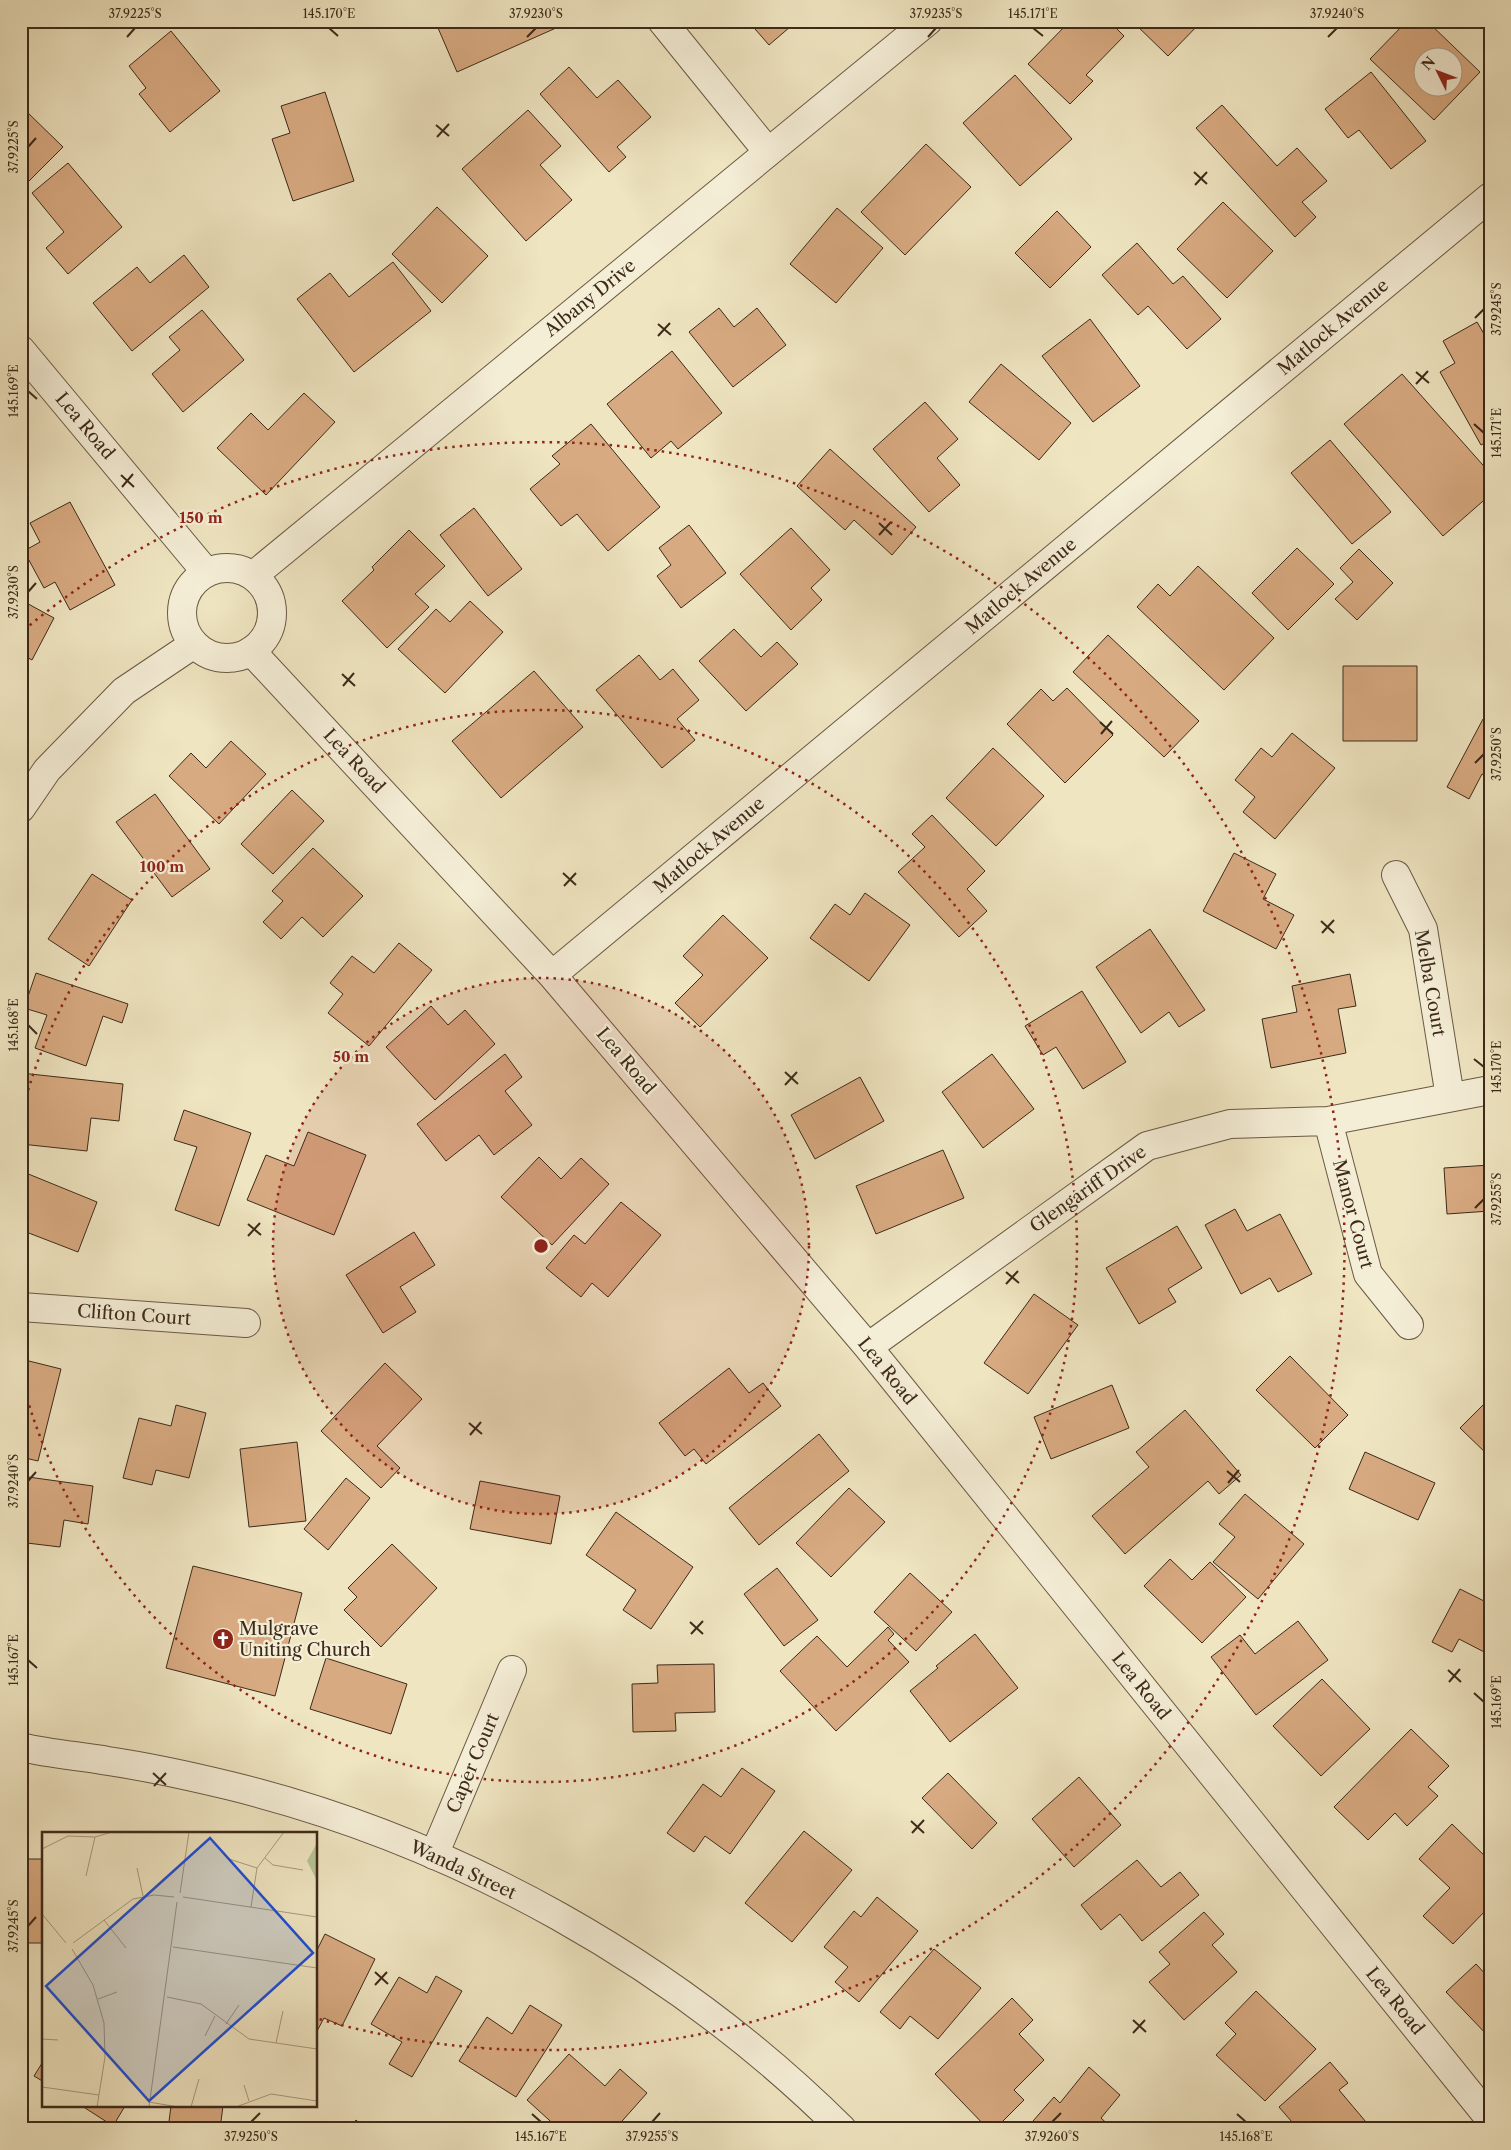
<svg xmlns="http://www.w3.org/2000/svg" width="1511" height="2150" font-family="'Libre Caslon Text',serif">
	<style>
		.building { fill: #d8aa81; stroke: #3d2a1a; fill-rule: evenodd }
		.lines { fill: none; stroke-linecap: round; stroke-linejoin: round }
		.minor-casing { stroke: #6a5944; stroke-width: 30 }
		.tertiary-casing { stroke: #6a5944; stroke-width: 30 }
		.minor { stroke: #f5eed7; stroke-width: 28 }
		.tertiary { stroke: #f5eed7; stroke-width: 28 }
		.ticks { fill: none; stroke: #3d2a1a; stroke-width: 2 }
		.ring { fill: none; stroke: #8f2418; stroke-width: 2.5; stroke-dasharray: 2.5 5 }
		.labels { text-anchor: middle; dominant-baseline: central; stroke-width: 4.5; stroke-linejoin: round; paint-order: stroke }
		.street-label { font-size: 18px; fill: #3d2a1a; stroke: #f5eed7 }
		.poi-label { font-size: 18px; fill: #3d2a1a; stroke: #f5eed7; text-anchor: start }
		.inset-road { fill: none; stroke: #a89a7e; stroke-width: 1 }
		.view { fill: #1d4ed8; fill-opacity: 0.15; stroke: #1d4ed8; stroke-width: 2.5 }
		.inset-edge { fill: none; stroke: #3d2a1a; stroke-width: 2.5 }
		.centre { fill: #8f2418; stroke: #f5eed7; stroke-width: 2.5 }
		.ring-label { font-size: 15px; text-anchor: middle; font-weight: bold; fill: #8f2418; stroke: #f5eed7; stroke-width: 4.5; stroke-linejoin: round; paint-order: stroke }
		.neatline { fill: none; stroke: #3d2a1a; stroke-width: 2 }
		.ticks-label { font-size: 12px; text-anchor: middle; fill: #3d2a1a }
	</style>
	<rect width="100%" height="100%" fill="#efe5c1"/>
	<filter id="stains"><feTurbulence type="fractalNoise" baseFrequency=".004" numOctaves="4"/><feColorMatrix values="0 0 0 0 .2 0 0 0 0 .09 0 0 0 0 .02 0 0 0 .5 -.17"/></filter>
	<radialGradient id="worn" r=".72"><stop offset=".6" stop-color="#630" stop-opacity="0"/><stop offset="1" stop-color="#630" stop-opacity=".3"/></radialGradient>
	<path class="building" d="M435,21H553L556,28L457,72Z
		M748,21H797L769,45Z
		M1070,21H1109L1124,36L1086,75L1093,81L1070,104L1028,64Z
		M1132,21H1202L1168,56Z
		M1407,21H1427L1480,72L1434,120L1370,59ZM1424,58H1454V88H1424Z
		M171,31L220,91L170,132L139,94L146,88L129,66Z
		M569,67L597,98L618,80L651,117L617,147L626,157L609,172L540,94Z
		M1371,72L1426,141L1391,169L1359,130L1348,138L1325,109Z
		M1015,75L1072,139L1020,186L963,123Z
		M325,92L354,181L293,201L272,139L290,133L281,106Z
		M1222,105L1277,166L1297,148L1327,181L1302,202L1316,217L1295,237L1196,128Z
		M24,109L63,147L21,189V112Z
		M528,110L561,146L540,165L572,200L526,241L462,169Z
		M926,144L971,187L905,255L861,212Z
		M68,163L122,227L68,274L46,248L64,232L32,193Z
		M1223,202L1273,251L1227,298L1177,249Z
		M437,207L488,256L442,303L392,254Z
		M837,208L883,248L836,303L790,264Z
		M1057,211L1091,247L1050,288L1015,253Z
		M1137,243L1173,284L1183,276L1221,319L1187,349L1148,306L1138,315L1102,275Z
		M184,255L209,287L132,351L93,303L137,267L150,283Z
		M393,262L431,311L354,372L297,299L330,273L349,297Z
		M719,308L734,327L757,308L786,345L733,387L689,332Z
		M202,310L244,360L183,412L152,374L180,350L169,337Z
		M1090,319L1140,386L1093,422L1042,356Z
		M1477,322L1490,344V351L1486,353L1490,360V440L1481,445L1440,372L1455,363L1443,341Z
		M672,351L722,413L678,449L671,441L651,458L607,404Z
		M1001,364L1071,423L1039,460L969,402Z
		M1402,374L1490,473V495L1443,536L1344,424Z
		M304,393L335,422L266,495L217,448L251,413L268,430Z
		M925,402L958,439L937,458L960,485L929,512L873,449Z
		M591,424L660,507L608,551L577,514L561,526L530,489L560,464L552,456Z
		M1330,440L1391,512L1352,544L1291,473Z
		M830,449L916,527L892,555L854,520L845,530L797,486Z
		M70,502L115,585L70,610L55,582L44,588L24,551L40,542L30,523Z
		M474,508L522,569L488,596L440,535Z
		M689,525L726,573L681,608L657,576L671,565L659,548Z
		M791,528L830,570L811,588L822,600L791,630L740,574Z
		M409,530L445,566L415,594L429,607L387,648L342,601L374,570L372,567Z
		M1297,548L1334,584L1288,630L1252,593Z
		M1359,549L1393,583L1357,620L1335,599L1353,582L1340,568Z
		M1198,566L1274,638L1224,690L1137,607L1158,584L1170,596Z
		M21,600L54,618L32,660L21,654Z
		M470,601L503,632L445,693L398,649L436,609L450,622Z
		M734,629L761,657L777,642L798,664L746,711L699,661Z
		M1108,635L1199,721L1164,757L1073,672Z
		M639,655L660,680L673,669L699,700L677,719L695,740L662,768L596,690Z
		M1343,666H1417V741H1343Z
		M534,671L583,727L501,798L452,741Z
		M1067,688L1113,735L1065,783L1007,724L1041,689L1053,701Z
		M1483,719L1490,723V778L1482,774L1469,799L1447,787Z
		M1292,733L1335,768L1275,839L1243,812L1255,797L1235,780L1261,748L1272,757Z
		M231,741L266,774L219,824L169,776L191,753L206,768Z
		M993,748L1044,796L996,846L946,798Z
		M292,790L324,821L273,874L241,844Z
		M155,794L210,869L172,897L116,822Z
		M932,815L985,871L967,889L987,911L959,937L898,872L925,847L912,834Z
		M313,848L363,896L323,937L302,917L281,939L263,922L283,901L272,891Z
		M1234,853L1276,874L1263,899L1294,915L1276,949L1203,911Z
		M92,874L132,900L89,966L48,939Z
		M865,893L910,925L869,981L810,938L835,904L850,915Z
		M723,915L768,958L700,1027L675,1003L703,975L683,956Z
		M1150,929L1205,1010L1179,1027L1169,1012L1141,1033L1096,967Z
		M399,943L432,970L369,1046L328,1013L343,994L330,983L352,956L374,973Z
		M36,973L128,1004L122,1023L103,1016L86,1066L35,1048L47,1015L24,1008Z
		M1350,974L1356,1006L1338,1009L1346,1053L1271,1068L1262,1019L1297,1012L1292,986Z
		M1082,991L1126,1062L1083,1089L1056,1047L1043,1055L1025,1026Z
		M431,1006L448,1025L465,1010L495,1044L435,1100L386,1047Z
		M505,1054L522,1077L505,1091L532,1125L494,1155L479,1135L446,1161L417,1124Z
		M992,1054L1034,1109L983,1148L942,1092Z
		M21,1073L123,1084L119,1121L91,1118L87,1151L21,1144Z
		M860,1077L884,1121L815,1159L791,1115Z
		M184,1110L251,1133L219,1226L175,1210L197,1147L174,1140Z
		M308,1132L366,1155L334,1235L247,1200L266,1155L294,1166Z
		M943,1150L964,1198L876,1234L856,1186Z
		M539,1157L561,1179L581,1158L609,1184L552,1245L501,1197Z
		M1490,1165V1211L1447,1214L1444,1168Z
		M21,1171L97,1202L78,1252L21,1230Z
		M621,1202L661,1235L608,1297L592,1283L581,1297L546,1268L574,1235L585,1244Z
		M1235,1209L1247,1231L1280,1214L1312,1274L1278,1292L1270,1278L1241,1294L1205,1225Z
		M1177,1226L1202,1268L1168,1289L1176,1302L1139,1324L1106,1268Z
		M414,1232L435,1265L400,1287L416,1312L383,1333L346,1275Z
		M1034,1294L1078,1325L1028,1394L984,1363Z
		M1290,1356L1348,1415L1315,1448L1256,1390Z
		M21,1359L61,1369L38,1461L21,1457Z
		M385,1363L422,1399L377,1446L400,1468L381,1488L321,1431Z
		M729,1368L749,1393L763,1383L781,1406L706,1464L694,1449L685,1456L659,1423Z
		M1112,1385L1129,1428L1051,1459L1034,1417Z
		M1490,1398V1457L1460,1428Z
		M176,1405L206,1413L189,1478L156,1470L152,1485L123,1478L139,1418L171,1426Z
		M1185,1410L1241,1475L1219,1494L1208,1481L1125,1554L1092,1516L1149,1467L1136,1452Z
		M819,1434L849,1471L759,1545L729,1508Z
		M297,1442L306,1521L249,1527L240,1449Z
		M1365,1452L1435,1483L1418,1520L1349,1489Z
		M21,1476L93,1486L88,1524L64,1520L60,1547L27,1543L26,1555H21Z
		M346,1478L370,1498L328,1550L304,1529Z
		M480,1481L560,1496L551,1544L470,1529Z
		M849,1488L885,1522L831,1577L796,1543Z
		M1245,1494L1304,1544L1258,1599L1213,1562L1235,1537L1219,1524Z
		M616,1512L693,1567L651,1629L623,1610L636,1590L586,1555Z
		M392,1544L437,1588L381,1647L344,1610L357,1597L348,1588Z
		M1170,1559L1192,1580L1210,1562L1246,1597L1202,1643L1144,1586Z
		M193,1566L302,1593L275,1696L166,1668Z
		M777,1568L818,1620L784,1646L744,1594Z
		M910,1573L952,1612L916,1651L874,1612Z
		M1460,1589L1490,1604V1655L1459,1639L1452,1652L1432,1642Z
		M1298,1621L1328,1660L1256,1715L1211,1657L1240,1635L1255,1654Z
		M888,1627L894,1634L888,1640L909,1662L836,1731L780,1671L817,1636L847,1667Z
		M975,1634L1018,1688L950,1742L910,1691L938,1668L936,1666Z
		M326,1658L407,1684L391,1734L310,1709Z
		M714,1664L715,1712L675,1713L676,1731L633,1732L632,1684L658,1683L657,1665Z
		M1322,1679L1370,1729L1321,1776L1273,1726Z
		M1411,1729L1449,1766L1428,1787L1438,1796L1407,1826L1395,1813L1368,1840L1334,1807Z
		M742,1768L775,1791L730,1854L705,1836L694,1852L667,1833L703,1784L721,1797Z
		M948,1773L997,1823L972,1849L922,1798Z
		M1079,1777L1121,1825L1074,1867L1032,1819Z
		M1452,1824L1490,1861V1906L1453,1944L1423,1916L1450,1888L1419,1859Z
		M804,1831L852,1870L792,1942L745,1903Z
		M24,1859H44V1943H26Z
		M1137,1860L1161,1887L1180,1872L1199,1895L1142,1941L1120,1914L1101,1930L1081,1905Z
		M877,1897L918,1931L859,2002L835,1982L848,1967L824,1947L854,1911L861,1917Z
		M1204,1912L1224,1934L1212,1945L1237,1972L1184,2020L1149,1982L1170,1964L1159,1952Z
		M325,1934L375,1959L342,2026L324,2018L316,2033V1952Z
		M934,1949L981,1988L938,2039L910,2016L900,2029L880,2012Z
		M1476,1964L1490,1979V2038L1446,1992Z
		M436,1976L462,1991L412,2077L389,2064L402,2042L371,2024L399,1977L427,1993Z
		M1256,1991L1316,2049L1265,2101L1216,2055L1236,2034L1225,2023Z
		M1012,1998L1033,2020L1019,2034L1044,2060L1014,2090L1024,2100L995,2129H988L935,2074Z
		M530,2005L562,2025L516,2097L459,2061L487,2017L512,2034Z
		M569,2054L605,2086L620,2069L647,2093L615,2129H559L527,2100Z
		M44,2060V2082L34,2076Z
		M1330,2062L1348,2083L1339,2090L1366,2122L1358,2129H1284L1292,2122L1279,2107Z
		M1089,2067L1120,2095L1101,2118L1113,2129H1026L1054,2097L1060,2103Z
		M82,2106H125L113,2126Z
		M171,2106H223L220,2129H168Z
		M356,2120L366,2129H348Z
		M677,2121L683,2129H667Z"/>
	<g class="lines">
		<g class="minor-casing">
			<path id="minor" d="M662,21L768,152
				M21,350L206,572
				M251,651L552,975L868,1347L1490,2119
				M1396,875L1423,929L1450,1097
				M552,975L1490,197
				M1328,1121L1368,1274L1409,1325
				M21,1307L246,1323
				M868,1347L1147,1146L1230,1124L1328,1121L1490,1090
				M434,1855L512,1670"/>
		</g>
		<g class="tertiary-casing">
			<path id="tertiary" d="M182 613a45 45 0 1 1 90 0a45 45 0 1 1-90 0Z
				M254,575L928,21
				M21,808L47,770L124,691L194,644
				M21,1747C50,1754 79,1756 108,1761C149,1767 190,1776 231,1786C458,1842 676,1964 842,2129"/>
		</g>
		<use href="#minor" class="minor"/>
		<use href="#tertiary" class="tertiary"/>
	</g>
	<path class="ticks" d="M329,28L338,36M1033,28L1043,36M127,37L135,28M527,37L536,28M928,37L936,28M1328,37L1337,28M436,125L449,136M437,137L449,124M28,147L36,138M1194,172L1207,184M1195,185L1207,172M1475,318L1484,309M658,324L671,335M658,336L670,323M1416,372L1429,383M1416,384L1428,371M28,391L37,399M1474,424L1484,433M121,475L134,487M122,487L133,474M879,523L892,535M879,535L891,522M28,592L36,583M342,674L355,686M343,686L354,673M1100,722L1113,734M1101,734L1112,721M1475,763L1484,754M563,873L576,885M564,886L576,873M1321,921L1334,933M1322,933L1334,920M28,1025L37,1034M1474,1059L1484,1067M785,1072L798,1084M785,1085L797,1072M1475,1208L1484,1199M248,1224L261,1235M248,1236L260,1223M1006,1272L1019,1283M1006,1284L1018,1271M469,1423L482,1434M470,1435L481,1422M1227,1471L1240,1482M28,1481L36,1472M1228,1483L1239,1470M690,1622L703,1634M691,1634L703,1621M28,1660L37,1668M1448,1670L1461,1682M1449,1682L1460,1669M1474,1693L1484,1702M153,1773L166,1785M154,1786L166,1773M911,1821L924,1833M912,1833L924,1820M28,1926L36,1917M375,1972L388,1984M375,1985L387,1972M1133,2020L1146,2032M1133,2033L1145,2020M532,2114L541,2122M1237,2114L1246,2122M251,2122L260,2113M652,2122L660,2113M1052,2122L1061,2113"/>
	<circle cx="541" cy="1246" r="268" fill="#8f2418" fill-opacity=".12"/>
	<g class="ring">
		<circle cx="541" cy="1246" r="268"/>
		<path d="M22 1112A536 536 0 1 1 22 1380"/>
		<path d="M24 630A804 804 0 1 1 319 2019"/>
	</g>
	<defs>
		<g id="church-disc" transform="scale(1.125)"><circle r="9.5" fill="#8f2418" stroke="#f5eed7"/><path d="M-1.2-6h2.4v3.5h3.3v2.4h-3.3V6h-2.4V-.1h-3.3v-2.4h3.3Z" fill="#fff"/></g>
	</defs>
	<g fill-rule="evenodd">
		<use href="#church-disc" x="223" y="1639"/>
	</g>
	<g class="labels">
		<g class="street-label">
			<text transform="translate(590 298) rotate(-39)">Albany Drive</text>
			<text transform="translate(1333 327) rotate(-40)">Matlock Avenue</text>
			<text transform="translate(85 426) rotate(50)">Lea Road</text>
			<text transform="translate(1021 586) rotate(-40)">Matlock Avenue</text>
			<text transform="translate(354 761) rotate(47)">Lea Road</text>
			<text transform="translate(709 845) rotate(-40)">Matlock Avenue</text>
			<text transform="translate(1430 983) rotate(80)">Melba Court</text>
			<text transform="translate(626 1061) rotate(50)">Lea Road</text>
			<text transform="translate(1088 1189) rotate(-35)">Glengariff Drive</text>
			<text transform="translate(1353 1214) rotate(75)">Manor Court</text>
			<text transform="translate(134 1315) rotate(4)">Clifton Court</text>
			<text transform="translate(887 1371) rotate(51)">Lea Road</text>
			<text transform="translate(1141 1686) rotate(51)">Lea Road</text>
			<text transform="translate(473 1763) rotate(-67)">Caper Court</text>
			<text transform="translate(463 1870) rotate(25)">Wanda Street</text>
			<text transform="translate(1395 2001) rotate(51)">Lea Road</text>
		</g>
		<g class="poi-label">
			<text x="239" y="1629">Mulgrave<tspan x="239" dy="21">Uniting Church</tspan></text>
		</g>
	</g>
	<g transform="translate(42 1832)">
		<rect width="275" height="275" fill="#efe5c1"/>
		<path d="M275,11V49L265,29Z" fill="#b6c595"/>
		<path class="inset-road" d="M0,17L26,4L53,5L70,0M223,26L231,33L261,38M187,27L215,36M95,36L101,64M44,44L53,5M138,61L147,0M141,65L275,85M209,75L215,36L242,0M0,82L24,111M62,88L84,116M31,111L91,67L112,63L132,65M131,115L275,136M30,117L51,153L62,191L63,225L55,275M125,165L159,172L207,207L275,217M56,167L75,160M184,192L197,173M163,204L173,184M0,207L16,208M234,211L241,179M202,253L207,269M0,255L57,263M107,270L136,275M107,275L135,70M149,275L157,247M194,275L229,262L275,269"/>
		<path class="view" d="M168,6L271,121L107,269L4,154Z"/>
		<rect width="275" height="275" class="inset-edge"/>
	</g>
	<circle cx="541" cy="1246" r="8" class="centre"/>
	<g class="ring-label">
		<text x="201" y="523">150 m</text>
		<text x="162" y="872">100 m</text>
		<text x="351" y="1062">50 m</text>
	</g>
	<rect width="1511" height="2150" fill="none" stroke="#efe5c1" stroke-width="55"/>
	<g transform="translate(1438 72) rotate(312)"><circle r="24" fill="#f5eed7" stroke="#aba08b"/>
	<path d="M0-4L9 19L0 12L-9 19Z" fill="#8f2418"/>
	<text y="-8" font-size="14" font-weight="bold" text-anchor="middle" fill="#3d2a1a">N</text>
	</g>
	<rect x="28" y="28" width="1456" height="2094" class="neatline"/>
	<g class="ticks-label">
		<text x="135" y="18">37.9225°S</text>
		<text x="329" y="18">145.170°E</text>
		<text x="536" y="18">37.9230°S</text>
		<text x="936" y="18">37.9235°S</text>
		<text x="1033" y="18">145.171°E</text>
		<text x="1337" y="18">37.9240°S</text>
		<text transform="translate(14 147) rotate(-90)" y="4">37.9225°S</text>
		<text transform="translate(1497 309) rotate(-90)" y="4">37.9245°S</text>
		<text transform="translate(14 391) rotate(-90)" y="4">145.169°E</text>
		<text transform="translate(1497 433) rotate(-90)" y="4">145.171°E</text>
		<text transform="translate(14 592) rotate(-90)" y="4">37.9230°S</text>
		<text transform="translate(1497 754) rotate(-90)" y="4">37.9250°S</text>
		<text transform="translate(14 1025) rotate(-90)" y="4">145.168°E</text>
		<text transform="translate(1497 1067) rotate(-90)" y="4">145.170°E</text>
		<text transform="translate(1497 1199) rotate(-90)" y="4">37.9255°S</text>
		<text transform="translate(14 1481) rotate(-90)" y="4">37.9240°S</text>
		<text transform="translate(14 1660) rotate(-90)" y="4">145.167°E</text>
		<text transform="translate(1497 1702) rotate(-90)" y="4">145.169°E</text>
		<text transform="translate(14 1926) rotate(-90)" y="4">37.9245°S</text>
		<text x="251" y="2141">37.9250°S</text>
		<text x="541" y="2141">145.167°E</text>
		<text x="652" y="2141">37.9255°S</text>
		<text x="1052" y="2141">37.9260°S</text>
		<text x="1246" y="2141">145.168°E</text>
	</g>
	<rect width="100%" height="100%" filter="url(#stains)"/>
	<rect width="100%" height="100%" fill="url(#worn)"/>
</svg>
